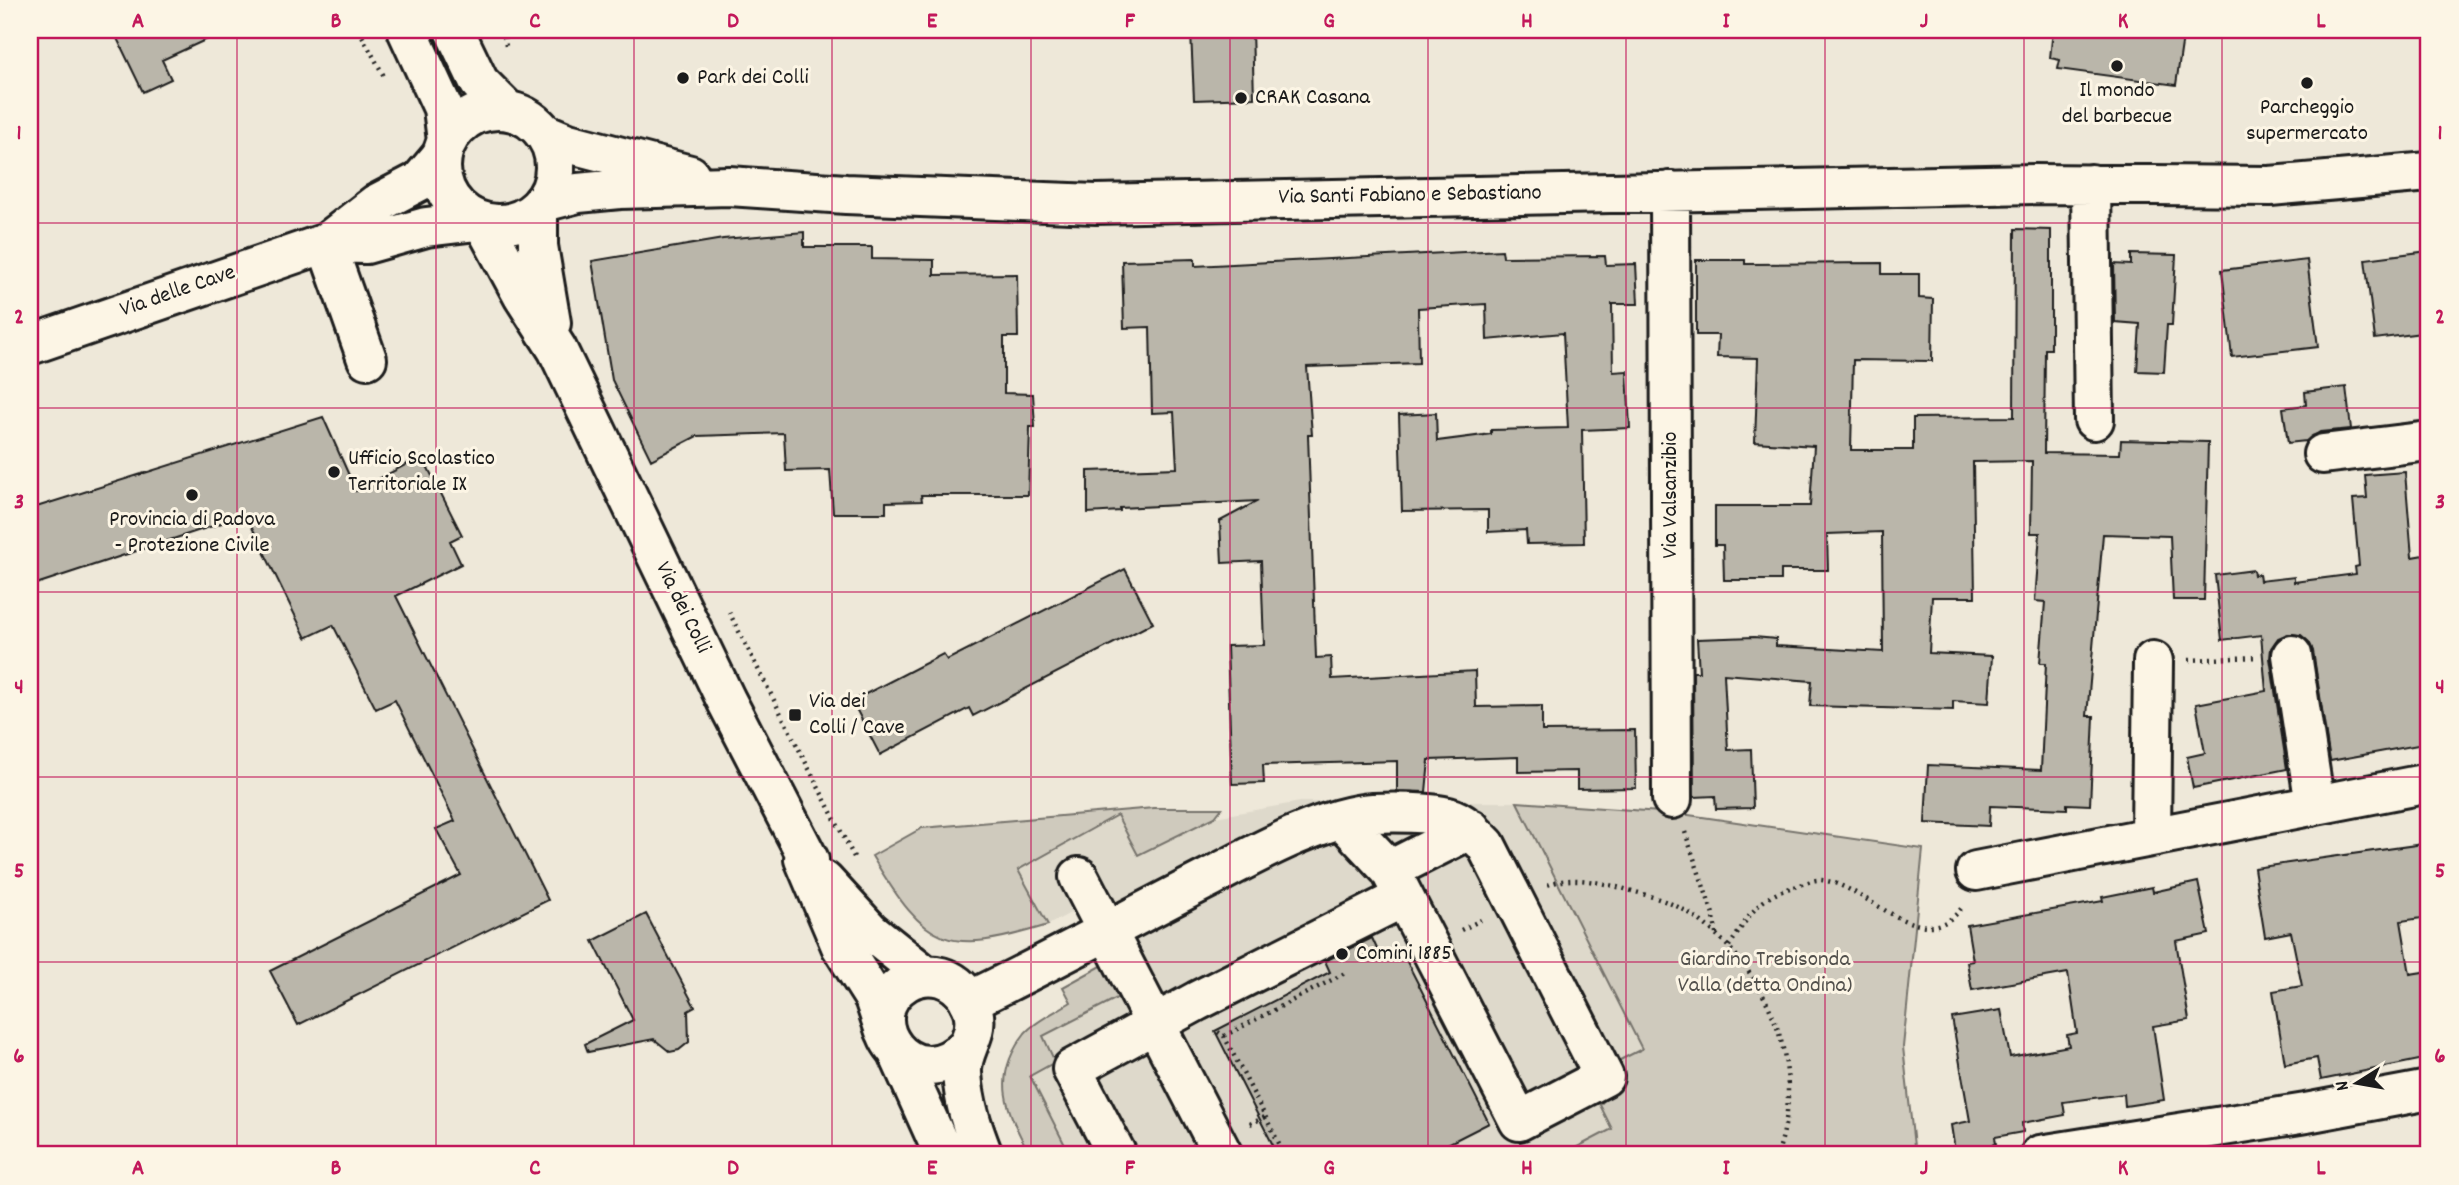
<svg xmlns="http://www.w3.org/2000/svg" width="2459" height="1185" font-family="Dekko,sans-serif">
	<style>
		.built { fill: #ded9cb }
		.green { fill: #cfcabd; stroke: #76736c; stroke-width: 2 }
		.building { fill: #bab6aa; stroke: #1c1c1c; stroke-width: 2 }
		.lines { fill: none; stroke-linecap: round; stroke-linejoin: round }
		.minor-casing { stroke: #1c1c1c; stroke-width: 44 }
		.major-casing { stroke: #1c1c1c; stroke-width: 44 }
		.path { stroke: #1c1c1c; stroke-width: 4.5; stroke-dasharray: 2 5; stroke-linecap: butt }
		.minor { stroke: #fcf5e5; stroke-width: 38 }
		.major { stroke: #fcf5e5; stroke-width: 38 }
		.grid { fill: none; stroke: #c2185b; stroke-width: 2; stroke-opacity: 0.55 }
		.poi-dot { fill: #1c1c1c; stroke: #fcf5e5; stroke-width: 2.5 }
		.labels { text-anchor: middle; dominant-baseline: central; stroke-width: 6; stroke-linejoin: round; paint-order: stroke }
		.poi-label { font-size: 23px; fill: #1c1c1c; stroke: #fcf5e5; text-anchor: start }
		.street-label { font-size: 23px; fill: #1c1c1c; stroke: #fcf5e5 }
		.park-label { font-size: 23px; fill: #52504c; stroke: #fcf5e5 }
		.neatline { fill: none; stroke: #c2185b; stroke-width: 2.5 }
		.grid-label { font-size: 23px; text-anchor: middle; font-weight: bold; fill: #c2185b }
	</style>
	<rect width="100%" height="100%" fill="#eee8d9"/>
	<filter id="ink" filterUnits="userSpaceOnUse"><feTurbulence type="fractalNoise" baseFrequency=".0143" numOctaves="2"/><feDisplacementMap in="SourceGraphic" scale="14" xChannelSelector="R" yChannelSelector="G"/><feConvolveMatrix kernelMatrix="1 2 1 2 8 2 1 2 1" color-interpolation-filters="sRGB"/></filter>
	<g filter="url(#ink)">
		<path class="built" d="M1300,802H1517L1642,1049L1612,1129L1562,1155H1069L1030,1075L1042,1037L1121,996L1074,911L1048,925L1017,871L1117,815L1138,854L1215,817Z"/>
		<path class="green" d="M1517,802L1675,813L1923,849L1903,1047L1915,1155H1562L1612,1129L1600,1105L1615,1087L1616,1062L1642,1049Z
			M1154,808H1222L1215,817L1138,855L1117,815L1018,870L1048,925C946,956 927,948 872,856L922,828Z
			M1105,964L1121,996L1043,1036L1055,1062L1030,1076L1070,1155H1030C1007,1111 990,1078 1025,1033C1035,1021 1057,1011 1071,1002L1063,987Z"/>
		<path class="building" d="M113,30H227L162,60L171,79L143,92Z
			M1252,30L1254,98L1194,100L1191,32Z
			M2053,30H2184L2176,85L2058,69L2060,60L2050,58Z
			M2015,229L2051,230V349H2045L2044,453L2120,454L2121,440L2208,442L2204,600H2173L2170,536L2103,534L2087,716H2094L2090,805L2067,804V809L1990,806L1989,826L1925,823L1928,765L2041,770L2046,663H2040L2045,602L2035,601L2040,533H2031L2032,461L1973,462L1975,597H1932L1929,653L1992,656L1989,703L1953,701V710L1810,706L1812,681L1724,674L1728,750L1751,749L1753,808L1716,809L1715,796L1694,797L1693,672H1699L1697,639L1754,637L1776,639V646L1883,652L1882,532L1827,534L1828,570H1781V580H1724L1723,545H1715V506H1810L1814,446L1755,442L1758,358L1717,357L1718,335H1696V260H1745V264L1882,263V274H1919V298L1933,299L1932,361L1853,360L1851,450H1913V418L2014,417Z
			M804,232V247H872V259L934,260V275L1017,274L1018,337H1004V393L1033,394L1035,427H1030L1028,495H921L922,501L886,502V513H833L830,470L786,471L784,433L697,436L651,460L612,380L592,261L723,239Z
			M1502,250L1503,257L1605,256L1606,265L1636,264L1638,304H1612L1613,372L1627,371L1630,428L1582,430L1584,543L1527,544L1526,530L1488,532V510L1402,511L1399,415L1436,413L1437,441L1491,434V430L1568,428L1563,333L1487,340L1486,304L1418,308L1419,363L1307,367L1312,435H1308L1316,658L1331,657L1332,679L1475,671L1476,707L1542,706V731L1635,730L1636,788L1577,789V771L1518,772V757L1429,760L1426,792L1397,791V761L1263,765L1264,783L1232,784L1227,646L1264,645L1261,561L1222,563L1220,521L1258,501L1120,508V511L1088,513V471L1177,468L1174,412L1152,413L1150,327L1124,328L1122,261L1195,259V266Z
			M2429,251V332L2375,339L2365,259Z
			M2131,254L2176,255L2172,325H2167L2164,372L2137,371L2140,324L2115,322L2114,264L2131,265Z
			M2307,260L2318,347L2232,357L2222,270Z
			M2346,387L2351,429L2320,432L2306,441L2288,443L2283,408L2306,405L2305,392Z
			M323,417L356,491L422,456L462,535L450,541L461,564L396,596L548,900L298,1025L270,971L461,875L436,829L455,821L395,700L376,709L333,625L306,638L246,515L30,586V509Z
			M2405,472L2412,557L2429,554V743L2330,761L2313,651L2309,642L2301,635L2288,634L2278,638L2271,648L2270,658L2287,769L2193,788L2187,757L2205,753L2196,704L2266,691L2261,635L2222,640L2215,575L2253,570L2254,575L2259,574L2260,581L2294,577V582L2356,574L2355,567L2359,566L2353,499L2367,498L2365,475Z
			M1125,569L1153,623L973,716L969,708L880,755L852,701L943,654L947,660Z
			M2423,844L2429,884V917L2401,921L2410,974L2429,971V1058L2321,1080L2317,1058L2285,1064L2273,991L2302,986L2291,932L2265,937L2254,868Z
			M2198,882L2209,934L2176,941L2189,1020L2153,1026L2164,1100L2125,1106L2124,1094L2063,1102L2065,1115L2022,1123L2023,1132L1995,1137L1996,1144L1955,1151L1951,1125L1970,1121L1952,1018L2001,1010L2010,1057L2069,1046L2067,1035L2077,1033L2068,973L1972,990L1967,962L1973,961L1967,925L2103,901L2102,897L2152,887L2153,892Z
			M646,914L695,1007L688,1011L689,1042L679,1050L670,1052L654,1039L588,1052L585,1044L633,1020L593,941Z
			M1372,938L1382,960L1401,950L1489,1123L1426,1155H1278L1215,1031L1330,972L1325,961Z"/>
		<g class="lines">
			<g class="minor-casing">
				<path id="minor" d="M544,133L568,143L690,175
					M2091,184L2094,420
					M1670,191L1672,799
					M543,202L578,193L620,189L729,186L846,194L1096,204L2034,184L2270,186L2429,172
					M326,243L376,204L420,181L442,155
					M326,243L367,359
					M30,345L326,243L366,244L426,227L477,221
					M2323,454L2429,441
					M2292,655L2315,805
					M2151,835L2153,661
					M1390,870L1471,829
					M1976,871L2429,783
					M1079,877L1223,1155
					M969,1001C1051,962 1130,918 1211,877C1255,854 1324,816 1373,813C1392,812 1430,812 1448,817C1463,821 1475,834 1486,845L1604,1077L1519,1121L1390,870L1343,820
					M1117,1155L1072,1069L1197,1001L1404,897
					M2040,1155L2306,1113L2429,1090"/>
			</g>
			<g class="major-casing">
				<path id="major" d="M407,30L443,108L447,141
					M454,30L479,82L507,110
					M441 167a57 57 0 1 1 114 0a57 57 0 1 1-114 0Z
					M538,208V246L551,323
					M483,222L523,296L557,349L726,700L809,860L804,859
					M804,859L841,946L874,998L885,1031
					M824,881L870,931L925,975
					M967,1046C912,1103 850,1016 906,982C916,976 929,974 941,977C964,984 979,1009 973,1032C969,1046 961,1058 962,1073C964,1103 972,1127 983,1155
					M898,1053L944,1155"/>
			</g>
			<path class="path" d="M359,30L385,78
				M503,30L506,46
				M729,612L854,857
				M2189,660L2257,657
				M1685,832L1714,917L1716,934
				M1548,885C1570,875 1598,882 1621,888C1646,895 1673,901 1695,917C1768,970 1809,1067 1777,1155
				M1461,930L1481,920
				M1729,946C1738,934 1746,918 1757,907C1765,898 1782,890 1794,887C1802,885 1813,879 1820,880C1866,883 1923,962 1963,906
				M1218,1032L1224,1036L1285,1155
				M1224,1036L1347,972
				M1250,1124L1265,1117"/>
			<use href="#minor" class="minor"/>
			<use href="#major" class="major"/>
		</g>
	</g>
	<path class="grid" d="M237,30V1155M436,30V1155M634,30V1155M832,30V1155M1031,30V1155M1230,30V1155M1428,30V1155M1626,30V1155M1825,30V1155M2024,30V1155M2222,30V1155M30,223H2429M30,408H2429M30,592H2429M30,777H2429M30,962H2429"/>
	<g class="poi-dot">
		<circle cx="2117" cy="66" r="7"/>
		<circle cx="683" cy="78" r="7"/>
		<circle cx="2307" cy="83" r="7"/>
		<circle cx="1241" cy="98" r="7"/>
		<circle cx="334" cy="472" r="7"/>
		<circle cx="192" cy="495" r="7"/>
		<rect x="788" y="708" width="14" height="14" rx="3.5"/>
		<circle cx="1342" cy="954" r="7"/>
	</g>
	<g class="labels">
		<g class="poi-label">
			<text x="697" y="78">Park dei Colli</text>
			<text x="2117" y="91" text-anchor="middle">Il mondo<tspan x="2117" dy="26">del barbecue</tspan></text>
			<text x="1255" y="98">CRAK Casana</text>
			<text x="2307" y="108" text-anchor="middle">Parcheggio<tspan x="2307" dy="26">supermercato</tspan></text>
			<text x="348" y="459">Ufficio Scolastico<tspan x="348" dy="26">Territoriale IX</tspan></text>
			<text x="192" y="520" text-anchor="middle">Provincia di Padova<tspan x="192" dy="26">- Protezione Civile</tspan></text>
			<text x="809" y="702">Via dei<tspan x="809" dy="26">Colli / Cave</tspan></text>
			<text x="1356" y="954">Comini 1885</text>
		</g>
		<g class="street-label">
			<text transform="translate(1410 196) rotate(-1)">Via Santi Fabiano e Sebastiano</text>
			<text transform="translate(178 292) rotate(-19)">Via delle Cave</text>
			<text transform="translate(1671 495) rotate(-90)">Via Valsanzibio</text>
			<text transform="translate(682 608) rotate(64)">Via dei Colli</text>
		</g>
		<g class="park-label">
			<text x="1765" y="960">Giardino Trebisonda<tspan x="1765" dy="26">Valla (detta Ondina)</tspan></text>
		</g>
	</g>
	<rect width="2459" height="1185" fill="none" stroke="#fcf5e5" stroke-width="77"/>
	<g transform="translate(2357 1083) rotate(259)" stroke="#fcf5e5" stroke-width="5" paint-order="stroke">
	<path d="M0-5L12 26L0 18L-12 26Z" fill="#1c1c1c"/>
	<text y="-10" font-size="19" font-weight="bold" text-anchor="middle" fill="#1c1c1c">N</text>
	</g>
	<rect x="38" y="38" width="2382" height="1108" class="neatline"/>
	<g class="grid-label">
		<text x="138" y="27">A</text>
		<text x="336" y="27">B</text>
		<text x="535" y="27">C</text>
		<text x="733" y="27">D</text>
		<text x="932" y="27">E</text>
		<text x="1130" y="27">F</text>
		<text x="1329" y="27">G</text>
		<text x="1527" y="27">H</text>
		<text x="1726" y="27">I</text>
		<text x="1924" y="27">J</text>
		<text x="2123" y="27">K</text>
		<text x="2321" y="27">L</text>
		<text x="19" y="139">1</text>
		<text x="2440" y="139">1</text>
		<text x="19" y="323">2</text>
		<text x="2440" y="323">2</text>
		<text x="19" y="508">3</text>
		<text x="2440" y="508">3</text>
		<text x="19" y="693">4</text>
		<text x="2440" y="693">4</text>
		<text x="19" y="877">5</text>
		<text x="2440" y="877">5</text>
		<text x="19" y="1062">6</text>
		<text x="2440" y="1062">6</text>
		<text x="138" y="1174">A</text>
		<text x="336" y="1174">B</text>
		<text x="535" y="1174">C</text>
		<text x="733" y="1174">D</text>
		<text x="932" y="1174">E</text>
		<text x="1130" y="1174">F</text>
		<text x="1329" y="1174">G</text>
		<text x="1527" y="1174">H</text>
		<text x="1726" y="1174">I</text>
		<text x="1924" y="1174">J</text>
		<text x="2123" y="1174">K</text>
		<text x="2321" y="1174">L</text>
	</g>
</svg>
